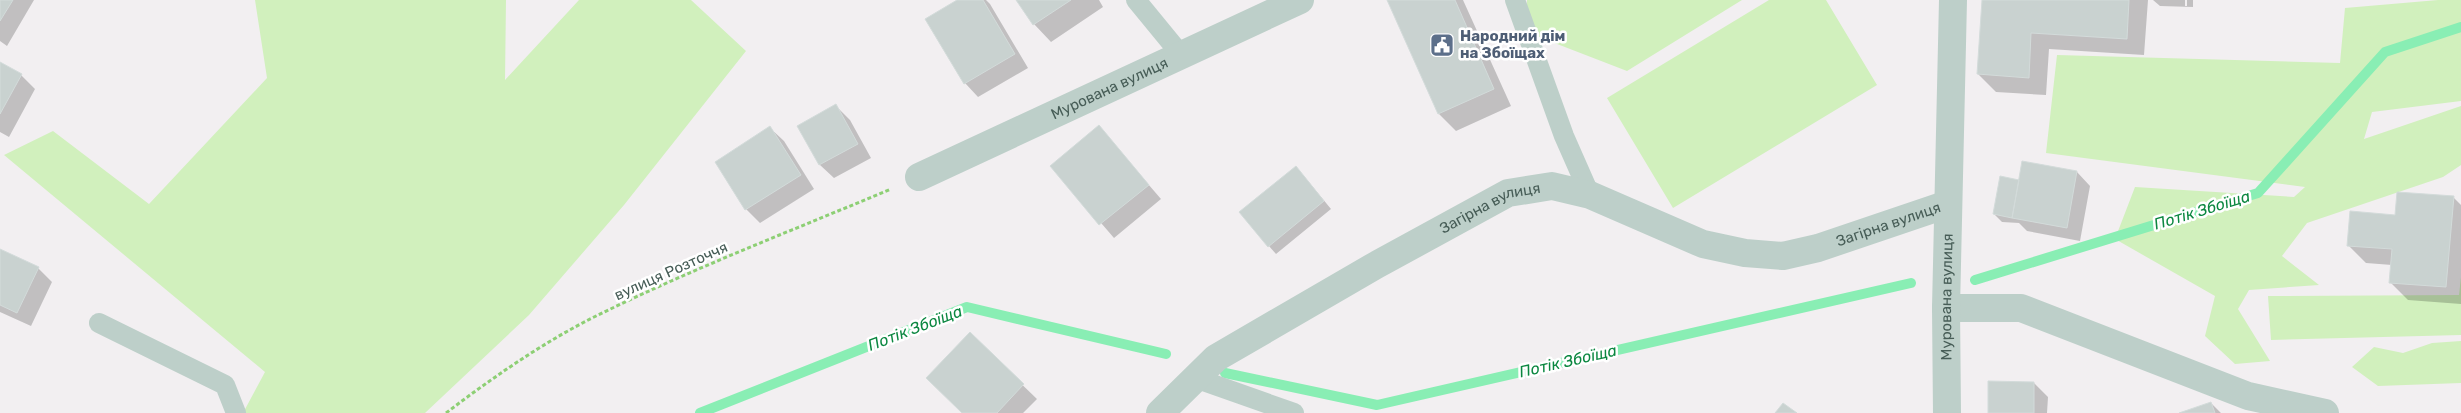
<svg xmlns="http://www.w3.org/2000/svg" width="2461" height="413" font-family="Rubik,sans-serif">
	<style>
		.green { fill: #d1f0bd }
		.shadow { fill: #0003 }
		.lines { fill: none; stroke-linecap: round; stroke-linejoin: round }
		.stream { stroke: #89eeb4; stroke-width: 10 }
		.building { fill: #c9d2d0; stroke: #d3dbda }
		.path { stroke: #8dcf74; stroke-width: 3; stroke-dasharray: 4 2.5; stroke-linecap: butt }
		.service { stroke: #bdcfc9; stroke-width: 20 }
		.minor { stroke: #bdcfc9; stroke-width: 28 }
		.labels { text-anchor: middle; dominant-baseline: central; stroke-width: 5; stroke-linejoin: round; paint-order: stroke }
		.service-label { font-size: 15px; font-weight: bold; fill: #4e5e75; stroke: #fff; text-anchor: start }
		.street-label { font-size: 15px; fill: #475d57; stroke: #fff }
		.water-label { font-size: 16px; font-style: italic; fill: #0b8740; stroke: #fff }
	</style>
	<rect width="100%" height="100%" fill="#f2eff1"/>
	<path class="green" d="M255,0H506L505,80L579,0H691L746,51L624,205L529,315L425,413H243L265,372L4,155L53,131L149,204L267,78Z
		M1527,0H1742L1627,71L1526,32Z
		M1769,0H1826L1877,85L1673,208L1607,98Z
		M2438,0H2461V101L2372,112L2364,139L2461,106V165L2443,177L2307,223L2282,256L2319,285L2249,290L2238,309L2270,361L2235,364L2205,336L2215,296L2115,239L2135,187L2294,197L2305,187L2046,153L2057,55L2340,63L2345,8Z
		M2461,277V335L2271,340L2268,296L2459,295Z
		M2461,341V383L2378,386L2352,367L2374,347L2403,353L2432,343Z"/>
	<path class="shadow" d="M0,0H34L7,46L0,41Z
		M960,0H986L990,4L1028,68L978,97L965,83Z
		M1018,0H1099L1103,7L1051,42L1034,24Z
		M1388,0H1463L1511,106L1456,131L1439,114Z
		M1983,0H2148L2144,55L2049,49L2046,95L1996,92L1978,74Z
		M2153,0H2185V6H2187V0H2193V7L2160,6Z
		M0,63L21,75L35,89L9,137L0,132Z
		M836,106L850,120L871,158L834,178L820,165L799,126Z
		M1099,127L1161,199L1114,238L1052,166Z
		M770,128L784,141L814,189L760,223L746,209L716,162Z
		M2077,172L2090,186L2080,241L2027,231L2019,223L2002,222L1994,214L2020,182Z
		M1303,175L1331,209L1276,254L1269,246Z
		M2453,197L2461,205V304L2408,300L2391,283L2392,265L2366,263L2348,245L2396,216Z
		M0,250L38,268L52,282L31,326L0,312Z
		M970,334L1037,399L1023,413H964Z
		M2034,383L2048,397L2047,413H1989Z
		M2211,403L2221,413H2183Z"/>
	<g class="lines">
		<path class="stream" d="M1975,280L2258,193L2385,52L2461,27
			M1225,373L1377,405L1911,283
			M700,413L967,307L1166,354"/>
	</g>
	<path class="building" d="M0,0H13L0,21Z
		M957,0H983L1015,54L964,84L925,19Z
		M1016,0H1071L1033,25Z
		M1387,0H1455L1494,89L1438,114Z
		M1982,0H2129L2127,39L2031,33L2029,78L1977,74Z
		M0,62L22,74L0,114Z
		M836,104L858,144L819,165L797,126Z
		M1099,125L1149,185L1099,225L1050,166Z
		M770,126L801,175L745,210L715,162Z
		M2022,161L2077,171L2067,228L2012,218Z
		M1296,166L1324,201L1268,247L1239,212Z
		M2000,176L2019,180L2012,218L1993,214Z
		M2397,192L2454,196L2446,287L2389,283L2392,249L2347,246L2350,211L2395,215Z
		M0,249L39,267L17,313L0,305Z
		M970,332L1024,384L997,413H962L926,378Z
		M1988,381L2034,382V413H1988Z
		M2211,402L2215,413H2179Z
		M1783,403L1797,413H1775Z"/>
	<g class="lines">
		<path class="path" d="M446,413C492,378 541,344 592,318C689,270 791,231 891,189"/>
		<path class="service" d="M1136,0L1182,56
			M1515,0L1564,136L1590,195
			M99,323L225,385L236,413
			M1195,378L1294,413"/>
		<g class="minor">
			<path id="s1" d="M919,177L1300,0"/>
			<path d="M1946,308H2021L2248,396L2325,413"/>
			<path id="s2" d="M1160,413L1216,358L1378,264L1508,193L1552,186L1590,195L1703,244L1745,253L1783,256L1818,248L1948,204"/>
			<path id="s3" d="M1947,413L1946,308L1953,0"/>
		</g>
	</g>
	<defs>
		<g id="civic-square" transform="scale(1.25)"><rect x="-9" y="-9" width="18" height="18" rx="4" fill="#5c6f8a" stroke="#fff"/><path d="M-.6-6.5H3V-4.5H.6V-3L4-1V1h2V6H-6V1h2V-1L-.6-3ZM-1.2 2.5V6h2.4V2.5Z" fill="#fff"/></g>
	</defs>
	<g fill-rule="evenodd">
		<use href="#civic-square" x="1442" y="45"/>
	</g>
	<g class="labels">
		<g class="service-label">
			<text x="1460" y="36">Народний дім<tspan x="1460" dy="17">на Збоїщах</tspan></text>
		</g>
		<g class="street-label">
			<text stroke="none"><textPath href="#s1" startOffset="210">Мурована вулиця</textPath></text>
			<text stroke="none"><textPath href="#s2" startOffset="392">Загірна вулиця</textPath></text>
			<text stroke="none"><textPath href="#s2" startOffset="812">Загірна вулиця</textPath></text>
			<text transform="translate(671 271) rotate(-24)">вулиця Розточчя</text>
			<text stroke="none"><textPath href="#s3" startOffset="116">Мурована вулиця</textPath></text>
		</g>
		<g class="water-label">
			<text transform="translate(2202 210) rotate(-17)">Потік Збоїща</text>
			<text transform="translate(915 328) rotate(-21)">Потік Збоїща</text>
			<text transform="translate(1568 361) rotate(-13)">Потік Збоїща</text>
		</g>
	</g>
</svg>
